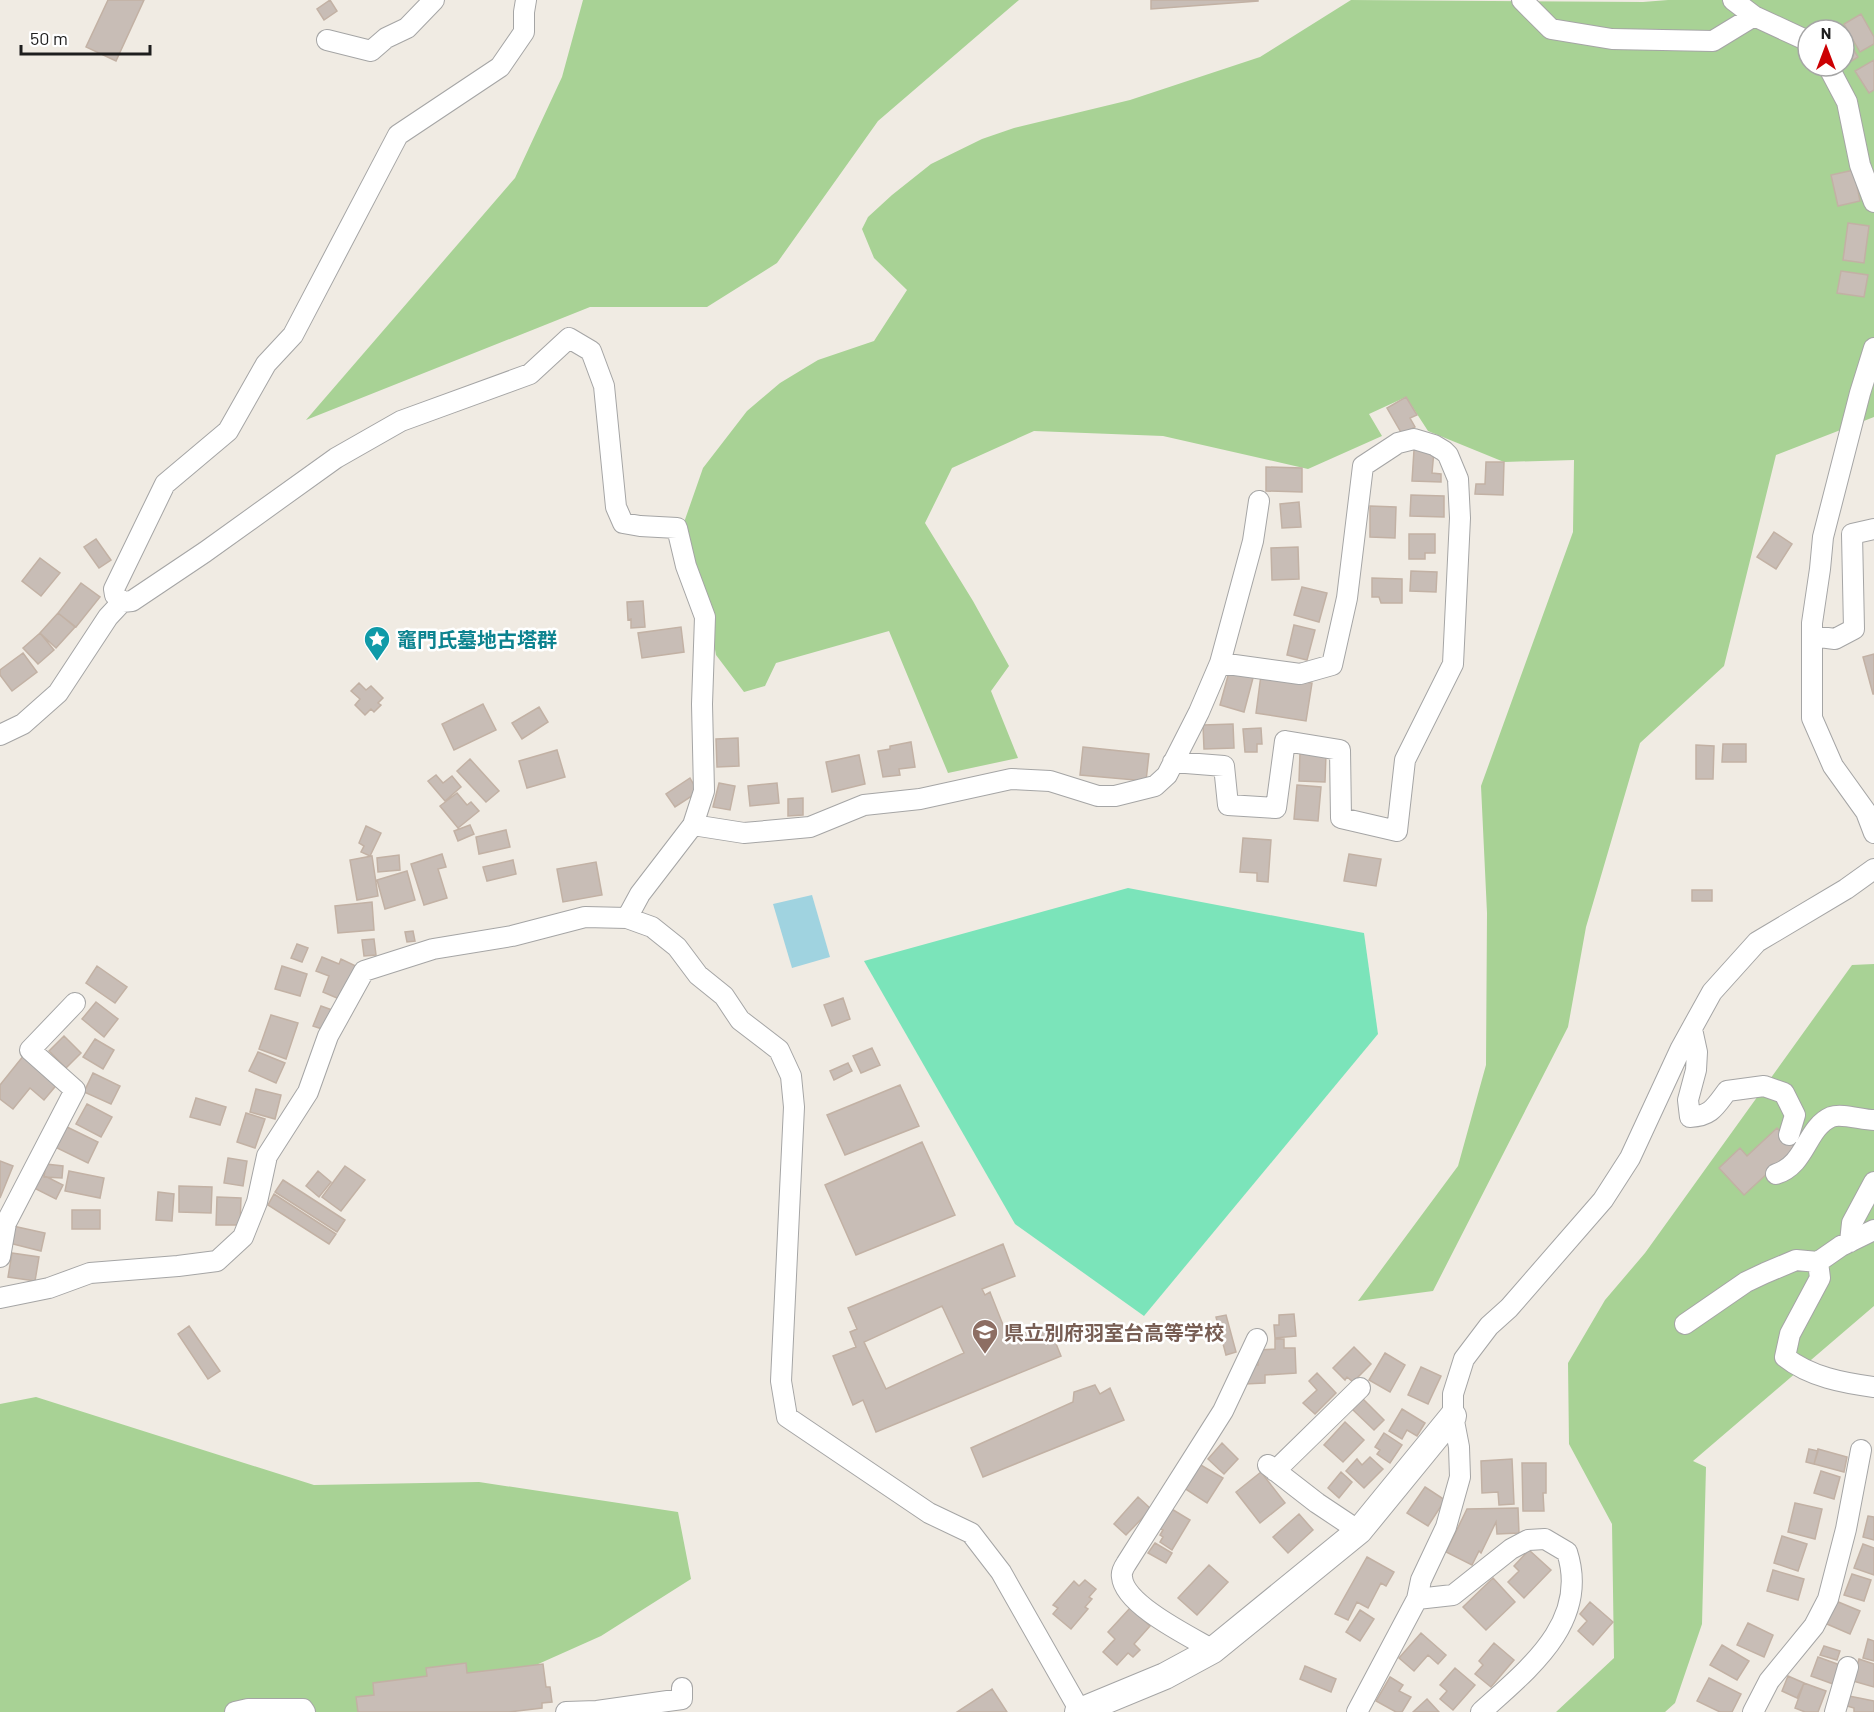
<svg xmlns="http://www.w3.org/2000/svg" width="1874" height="1712" font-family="Barlow,'Noto Sans JP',sans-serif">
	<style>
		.forest { fill: #a8d295; fill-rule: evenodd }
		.pitch { fill: #7be4ba }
		.water { fill: #a0d3e0 }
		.building { fill: #c8bdb6; stroke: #c2b1a4; stroke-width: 1.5; fill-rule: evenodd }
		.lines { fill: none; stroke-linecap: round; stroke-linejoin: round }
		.minor-casing { stroke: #a5a5a5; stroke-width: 22 }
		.tertiary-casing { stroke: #a5a5a5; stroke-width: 28 }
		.minor { stroke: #fff; stroke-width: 20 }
		.tertiary { stroke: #fff; stroke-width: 26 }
		.labels { text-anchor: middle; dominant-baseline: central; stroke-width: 5; stroke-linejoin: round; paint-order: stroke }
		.culture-label { font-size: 20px; font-weight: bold; fill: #0d838f; stroke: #fff; text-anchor: start }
		.education-label { font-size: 20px; font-weight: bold; fill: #785e54; stroke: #fff; text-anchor: start }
	</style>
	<rect width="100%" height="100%" fill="#f0ebe3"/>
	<path class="forest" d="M583,0H1019L878,121L777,263L707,307H590L306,420L515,178L562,77Z
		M1351,0L1643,2L1668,0H1874V417L1776,455L1724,666L1640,743L1586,927L1568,1027L1433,1291L1358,1301L1458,1166L1486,1065L1487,913L1481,786L1573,532L1574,460L1504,462L1428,431L1406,397L1369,414L1382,436L1308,469L1163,436L1034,431L952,468L925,523L973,601L1009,666L991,691L1018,758L948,773L889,631L776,663L765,686L744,692L716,655L705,594L681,531L703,468L747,411L780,383L818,360L874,341L907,290L874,258L862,229L868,217L892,195L931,164L982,139L1014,128L1130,100L1260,57ZM1808,30H1844V66H1808Z
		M1874,964V1306L1693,1461L1706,1467L1702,1624L1675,1703L1665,1712H1556L1614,1658L1612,1524L1569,1444L1568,1363L1605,1300L1645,1253L1852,965Z
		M36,1397L314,1485L479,1482L678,1512L691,1579L601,1636L431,1712H0V1404Z"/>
	<path class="pitch" d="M1128,888L1364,933L1378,1034L1144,1316L1015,1224L864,961Z"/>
	<path class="water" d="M812,895L830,957L792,968L773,904Z"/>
	<path class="building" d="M108,0H144L116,61L86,47Z
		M330,0L337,11L324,20L317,9Z
		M1151,0H1258V1L1151,9Z
		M1861,14L1874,37V44L1860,52L1844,24Z
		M1844,34L1858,57L1844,66Z
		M1874,60V90L1869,93L1855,71Z
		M1854,170L1860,201L1838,206L1831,175Z
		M1848,223L1869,226L1864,263L1843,260Z
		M1841,271L1868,275L1864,297L1837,293Z
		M1406,397L1417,415L1410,418L1415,427L1402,434L1387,408Z
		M1414,450L1434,451L1432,473L1441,474V482L1412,481Z
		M1486,462H1504L1503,495L1475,494L1476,484H1485Z
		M1266,467L1302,468V492L1266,491Z
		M1411,495L1444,496V517L1410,516Z
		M1299,502L1301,527L1282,528L1280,504Z
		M1370,506L1396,507L1395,538L1370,537Z
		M1774,532L1792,544L1776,569L1757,557Z
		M1409,534H1435V553H1425V559H1409Z
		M96,539L111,560L99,568L84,547Z
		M1298,547L1299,579L1272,580L1271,548Z
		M40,558L60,573L41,596L22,581Z
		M1411,571L1437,572L1436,592L1410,591Z
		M1372,578L1402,579V603H1381L1379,597H1372Z
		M81,583L100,597L76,627L58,613Z
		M1302,587L1327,593L1319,622L1294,615Z
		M643,601L645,627L631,628V619L628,620L627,602Z
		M58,613L75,627L56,648L40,633Z
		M1294,625L1315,630L1307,660L1287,655Z
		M681,627L684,652L642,658L638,633Z
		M40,633L54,650L38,664L23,648Z
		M23,653L37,672L12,691L0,675V670Z
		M1874,654V694H1873L1863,657Z
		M1229,672L1253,678L1244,712L1220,705Z
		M1261,675L1312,683L1306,721L1256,713Z
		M359,683L366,690L371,686L383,698L378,703L381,705L374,712L371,709L365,715L355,705L360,699L351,691Z
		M483,704L496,730L454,750L442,724Z
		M539,707L548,722L522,739L512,723Z
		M1233,724L1234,748L1204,749L1203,725Z
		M1261,728L1262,744H1257V752H1245L1243,729Z
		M738,738L739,766L717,767L716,739Z
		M911,742L915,767L899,769L900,775L883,777L878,751L890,749V746Z
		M1723,744H1746V762H1722Z
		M1696,745L1714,746L1713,779H1696Z
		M1083,747L1149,754L1146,781L1080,775Z
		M557,750L565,777L527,788L519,761Z
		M1300,753L1326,754L1325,782L1299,781Z
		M859,755L865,784L832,792L826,762Z
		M470,759L499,791L486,802L457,771Z
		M436,775L443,783L452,776L461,787L445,801L428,781Z
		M690,778L698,792L675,807L666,794Z
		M719,783L735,786L730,810L713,807Z
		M777,783L779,803L750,806L748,786Z
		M1297,785L1321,787L1318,821L1294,819Z
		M457,793L467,805L471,802L479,811L458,828L440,806Z
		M803,798V815L788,816V799Z
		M470,825L474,834L458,841L454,831Z
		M366,826L381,833L370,856L361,852L364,846L359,843Z
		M506,830L510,847L479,854L476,837Z
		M1243,838L1271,840L1268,882L1257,881V873L1240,872Z
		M442,854L446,867L438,869L447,898L424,905L411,864Z
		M1349,854L1381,859L1376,886L1344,881Z
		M399,855L400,870L378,872L377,858Z
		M372,856L378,896L357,900L350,860Z
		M513,860L516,874L487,881L483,867Z
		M596,862L602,895L563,902L557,869Z
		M407,871L415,900L385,909L377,880Z
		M1692,890H1712V901H1692Z
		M372,902L374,930L338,933L335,906Z
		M413,931L415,941L407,942L405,932Z
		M374,939L376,955L364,956L362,940Z
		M297,944L308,948L302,962L291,958Z
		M322,957L339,964L341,959L358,967L344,1001L323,992L329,976L316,971Z
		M97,966L127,987L115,1003L86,983Z
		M282,966L307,974L300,996L275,989Z
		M843,998L850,1019L832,1026L824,1005Z
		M96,1002L118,1019L104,1037L82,1019Z
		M321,1006L335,1011L328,1031L313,1026Z
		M271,1015L298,1023L286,1059L259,1049Z
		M64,1036L81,1053L66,1068L49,1051Z
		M95,1039L114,1050L103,1069L83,1057Z
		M872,1048L880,1065L861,1073L853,1056Z
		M258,1052L285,1063L276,1083L249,1071Z
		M24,1055L59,1082L44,1100L30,1088L13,1109L0,1099V1085Z
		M848,1063L852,1071L834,1080L830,1071Z
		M93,1073L120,1086L111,1104L84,1092Z
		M900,1085L919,1126L845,1155L827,1115Z
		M256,1089L281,1095L275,1119L250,1112Z
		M196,1098L226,1107L220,1125L190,1117Z
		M87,1104L112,1117L101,1137L76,1124Z
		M246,1113L265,1119L255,1148L237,1142Z
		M65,1126L98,1142L88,1163L55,1147Z
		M1777,1128L1795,1148L1744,1195L1719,1168L1740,1148L1747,1156Z
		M922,1142L955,1215L856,1255L825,1185Z
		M228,1158L247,1161L243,1186L224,1183Z
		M0,1161L13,1166L0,1198Z
		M46,1164L63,1166L62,1178L44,1177Z
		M345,1166L365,1180L341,1211L322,1197Z
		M69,1171L104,1178L100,1198L65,1191Z
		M318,1171L331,1182L319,1197L306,1186Z
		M41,1174L63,1185L56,1199L34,1188Z
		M283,1180L345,1220L337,1232L275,1192Z
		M179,1186L212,1187L211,1213L179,1212Z
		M158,1192L174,1194L172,1221L156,1220Z
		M274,1194L336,1234L329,1244L268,1205Z
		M217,1197L241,1198L240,1225H216Z
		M72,1210H100V1229H72Z
		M13,1226L45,1233L41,1251L9,1243Z
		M1003,1244L1015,1276L982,1289L985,1295L990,1292L1009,1340L1048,1324L1061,1356L876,1432L863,1400L853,1405L833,1356L856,1347L850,1332L857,1329L848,1308ZM942,1306L964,1353L886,1389L864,1342Z
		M12,1253L39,1257L35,1281L8,1277Z
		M1294,1314L1296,1336L1275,1338L1274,1325H1279V1315Z
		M1226,1315L1236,1352L1226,1355L1216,1317Z
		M189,1326L220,1371L208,1379L178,1334Z
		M1275,1339H1284V1348H1295L1296,1373L1265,1375V1383L1245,1384L1249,1365H1258L1257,1350L1275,1349Z
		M1354,1347L1371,1364L1353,1382L1347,1377L1345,1380L1333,1368Z
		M1385,1353L1405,1365L1390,1392L1369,1380Z
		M1421,1367L1441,1376L1428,1404L1408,1395Z
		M1317,1373L1336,1393L1315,1414L1303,1403L1317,1390L1309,1381Z
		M1095,1385L1100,1394L1110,1388L1124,1420L983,1477L971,1448L1073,1402L1074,1392Z
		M1362,1398L1384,1420L1374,1430L1352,1409Z
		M1402,1409L1425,1423L1417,1436L1407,1430L1402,1439L1389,1431Z
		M1345,1422L1364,1440L1343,1462L1324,1445Z
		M1384,1433L1402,1445L1390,1463L1377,1454L1380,1450L1375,1447Z
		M1222,1443L1238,1459L1224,1474L1208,1459Z
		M1809,1449L1818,1451L1814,1464L1806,1462Z
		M1818,1449L1847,1457L1844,1472L1814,1464Z
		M1370,1457L1383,1469L1364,1488L1346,1471L1357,1459L1362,1465Z
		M1512,1459L1514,1504L1499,1505L1498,1492L1482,1493L1481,1461Z
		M1522,1463H1546V1493H1543L1544,1511H1523Z
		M1199,1464L1223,1478L1207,1503L1184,1488Z
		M1821,1471L1840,1477L1834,1499L1814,1493Z
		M1261,1472L1285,1503L1260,1523L1236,1492Z
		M1341,1472L1352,1482L1339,1498L1328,1488Z
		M1425,1487L1445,1500L1428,1526L1407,1513Z
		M1138,1497L1151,1509L1126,1535L1114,1524Z
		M1795,1503L1822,1509L1815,1539L1788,1532Z
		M1170,1508L1190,1520L1172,1550L1160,1542L1163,1537L1160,1535L1163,1530L1158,1528Z
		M1518,1508L1519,1533L1497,1534L1496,1522L1481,1553L1479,1551L1472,1565L1446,1552L1467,1509Z
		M1299,1514L1313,1530L1288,1553L1273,1537Z
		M1868,1516L1874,1517V1540L1863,1537Z
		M1782,1536L1807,1544L1798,1571L1774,1563Z
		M1155,1543L1172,1553L1166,1563L1148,1553Z
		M1863,1544L1874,1548V1575L1854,1568Z
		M1529,1550L1551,1570L1524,1598L1508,1582L1519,1571L1514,1566Z
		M1367,1557L1394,1572L1386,1586L1381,1583L1368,1608L1357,1602L1348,1620L1335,1614Z
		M1209,1565L1228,1582L1197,1615L1178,1598Z
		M1773,1570L1804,1579L1798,1600L1767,1591Z
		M1852,1574L1871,1580L1864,1601L1844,1595Z
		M1493,1578L1515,1602L1486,1630L1463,1607Z
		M1085,1580L1096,1589L1089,1597L1092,1599L1085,1607L1088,1609L1071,1629L1053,1614L1058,1608L1053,1605L1074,1581L1079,1586Z
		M1836,1601L1860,1611L1850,1634L1827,1624Z
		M1590,1602L1613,1622L1593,1645L1578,1631L1587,1621L1580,1614Z
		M1130,1608L1150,1626L1134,1644L1140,1650L1133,1657L1128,1653L1117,1665L1103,1652L1115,1639L1108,1632Z
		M1360,1610L1374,1619L1360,1641L1346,1632Z
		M1748,1623L1773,1635L1764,1657L1737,1645Z
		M1421,1633L1446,1655L1438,1664L1428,1655L1414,1671L1399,1658Z
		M1868,1639L1874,1641V1661L1863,1658Z
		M1494,1643L1514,1660L1491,1687L1475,1674L1483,1665L1479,1661Z
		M1722,1645L1749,1661L1737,1680L1710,1665Z
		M1824,1646L1840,1651L1837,1660L1820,1655Z
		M1818,1657L1840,1665L1833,1684L1811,1676Z
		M1859,1659L1874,1664V1687L1853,1681Z
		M466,1663L467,1673L543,1664L546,1687H550L552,1702L542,1703V1708L509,1712H358L356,1697L374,1695L373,1683L427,1676L426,1668Z
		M1305,1666L1336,1679L1331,1692L1300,1679Z
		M1455,1668L1475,1685L1453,1710L1440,1699L1447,1691L1440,1685Z
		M1788,1676L1804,1683L1797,1698L1782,1691Z
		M1390,1677L1403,1685L1399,1691L1411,1697L1402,1712H1396L1376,1701Z
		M1709,1678L1741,1694L1732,1712H1720L1697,1701Z
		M1804,1683L1826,1691L1818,1712H1805L1795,1708Z
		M992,1689L1007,1712H957Z
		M1849,1696L1874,1701V1712H1854V1708L1847,1706Z
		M1427,1699L1439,1712H1413Z"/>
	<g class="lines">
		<g class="minor-casing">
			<path id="minor" d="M1522,0L1551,29L1612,39L1713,41L1754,16
				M1733,0L1754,16L1808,41
				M327,40L371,51L386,38L407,28L434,0
				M1828,66L1847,102L1860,165L1874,202
				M1874,348L1860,393L1823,537L1820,569L1812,623V718L1833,766L1866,812L1874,833
				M122,602L115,595L114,589L165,484L228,431L266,364L293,335L398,135L500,67L524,32V12L526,0
				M1812,636L1835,639L1854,629L1852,534L1874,529
				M0,735L23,724L58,693L108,617L122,602L132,601L205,552L336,458L401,421L530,374L569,338L591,351L604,386L616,507L623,523L640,526L677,528L686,566L705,617L702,704L704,791L693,825L640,894L627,918
				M1173,762L1224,766L1228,805L1276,808L1285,741L1340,750L1341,818L1397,831L1405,760L1453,664L1460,518L1458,479L1448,455L1444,451L1434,445L1414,439L1398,443L1363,466L1347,598L1332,665L1300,674L1220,663
				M693,825L744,833L810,827L864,805L920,799L1011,779L1050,781L1098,796H1115L1155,786L1167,775L1199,712L1220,663L1253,541L1259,501
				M1692,1029L1697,1052L1696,1070L1688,1100L1690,1117C1711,1116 1715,1107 1727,1091L1764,1086L1784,1093L1795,1115L1789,1135
				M1776,1174C1806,1165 1806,1128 1831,1117C1842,1113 1862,1120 1874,1120
				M1850,1242L1852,1223L1874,1182
				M0,1257L6,1223L75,1090L30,1050L75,1003
				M1818,1262L1841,1246L1874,1230
				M0,1298L49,1288L90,1273L178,1266L217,1261L243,1237L257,1202L267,1156L308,1092L328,1036L364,971L433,949L512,936L585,917L627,918L652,927L677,947L698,975L724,996L740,1020L779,1050L791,1076L794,1107L781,1381L787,1417L929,1513L971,1533L1001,1572L1080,1711
				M1685,1324L1746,1282L1765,1273L1796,1260L1818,1262L1820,1278L1790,1334L1785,1357C1810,1377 1844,1383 1874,1387
				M1268,1465L1317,1503L1359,1531
				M1275,1471L1360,1388
				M1417,1599L1453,1595L1511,1549L1528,1540L1545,1539L1567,1552C1590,1623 1527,1670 1481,1712
				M1213,1650C1191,1637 1124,1605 1122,1577C1121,1573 1124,1567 1126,1564L1223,1411L1257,1339
				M235,1712L248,1709H303L305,1712
				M566,1712L597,1711L682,1699V1688
				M1357,1712L1417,1599L1421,1580L1446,1527L1460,1477L1459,1447L1453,1416V1394L1464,1359L1489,1326L1509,1308L1603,1200L1630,1158L1681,1048L1712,992L1757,942L1846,889L1874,869
				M1753,1712L1769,1681L1814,1626L1828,1599L1846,1529L1861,1450
				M1835,1712L1848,1667"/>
		</g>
		<g class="tertiary-casing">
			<path id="tertiary" d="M1078,1712L1165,1676L1213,1650L1359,1531L1453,1416"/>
		</g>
		<use href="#minor" class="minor"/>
		<use href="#tertiary" class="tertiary"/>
	</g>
	<defs>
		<g id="sight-pin" transform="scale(1.35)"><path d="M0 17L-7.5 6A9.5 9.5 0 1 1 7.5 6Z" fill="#0f9aa8" stroke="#fff"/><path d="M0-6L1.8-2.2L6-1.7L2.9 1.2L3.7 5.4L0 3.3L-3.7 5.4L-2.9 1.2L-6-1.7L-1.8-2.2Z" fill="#fff"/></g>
		<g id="school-pin" transform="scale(1.35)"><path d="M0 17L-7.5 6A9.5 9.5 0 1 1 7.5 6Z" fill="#8d6e63" stroke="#fff"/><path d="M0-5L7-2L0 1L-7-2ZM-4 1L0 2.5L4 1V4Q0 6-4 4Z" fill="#fff"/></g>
	</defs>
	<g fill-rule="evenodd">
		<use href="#sight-pin" x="377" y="639"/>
		<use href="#school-pin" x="985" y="1332"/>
	</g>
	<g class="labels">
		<g class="culture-label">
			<text x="397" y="639">竈門氏墓地古塔群</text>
		</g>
		<g class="education-label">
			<text x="1004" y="1332">県立別府羽室台高等学校</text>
		</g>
	</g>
	<g transform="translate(1826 48)"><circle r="28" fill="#ffffff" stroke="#a5a5a5" stroke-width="1.5"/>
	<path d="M0-4.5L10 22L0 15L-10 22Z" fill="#cc0003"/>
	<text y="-9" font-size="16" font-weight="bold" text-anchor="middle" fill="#1e1e1e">N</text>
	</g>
	<path d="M21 45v9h129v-9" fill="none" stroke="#1e1e1e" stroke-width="3"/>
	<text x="30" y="45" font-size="18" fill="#1e1e1e" stroke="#ffffff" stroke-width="4.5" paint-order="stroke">50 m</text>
</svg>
